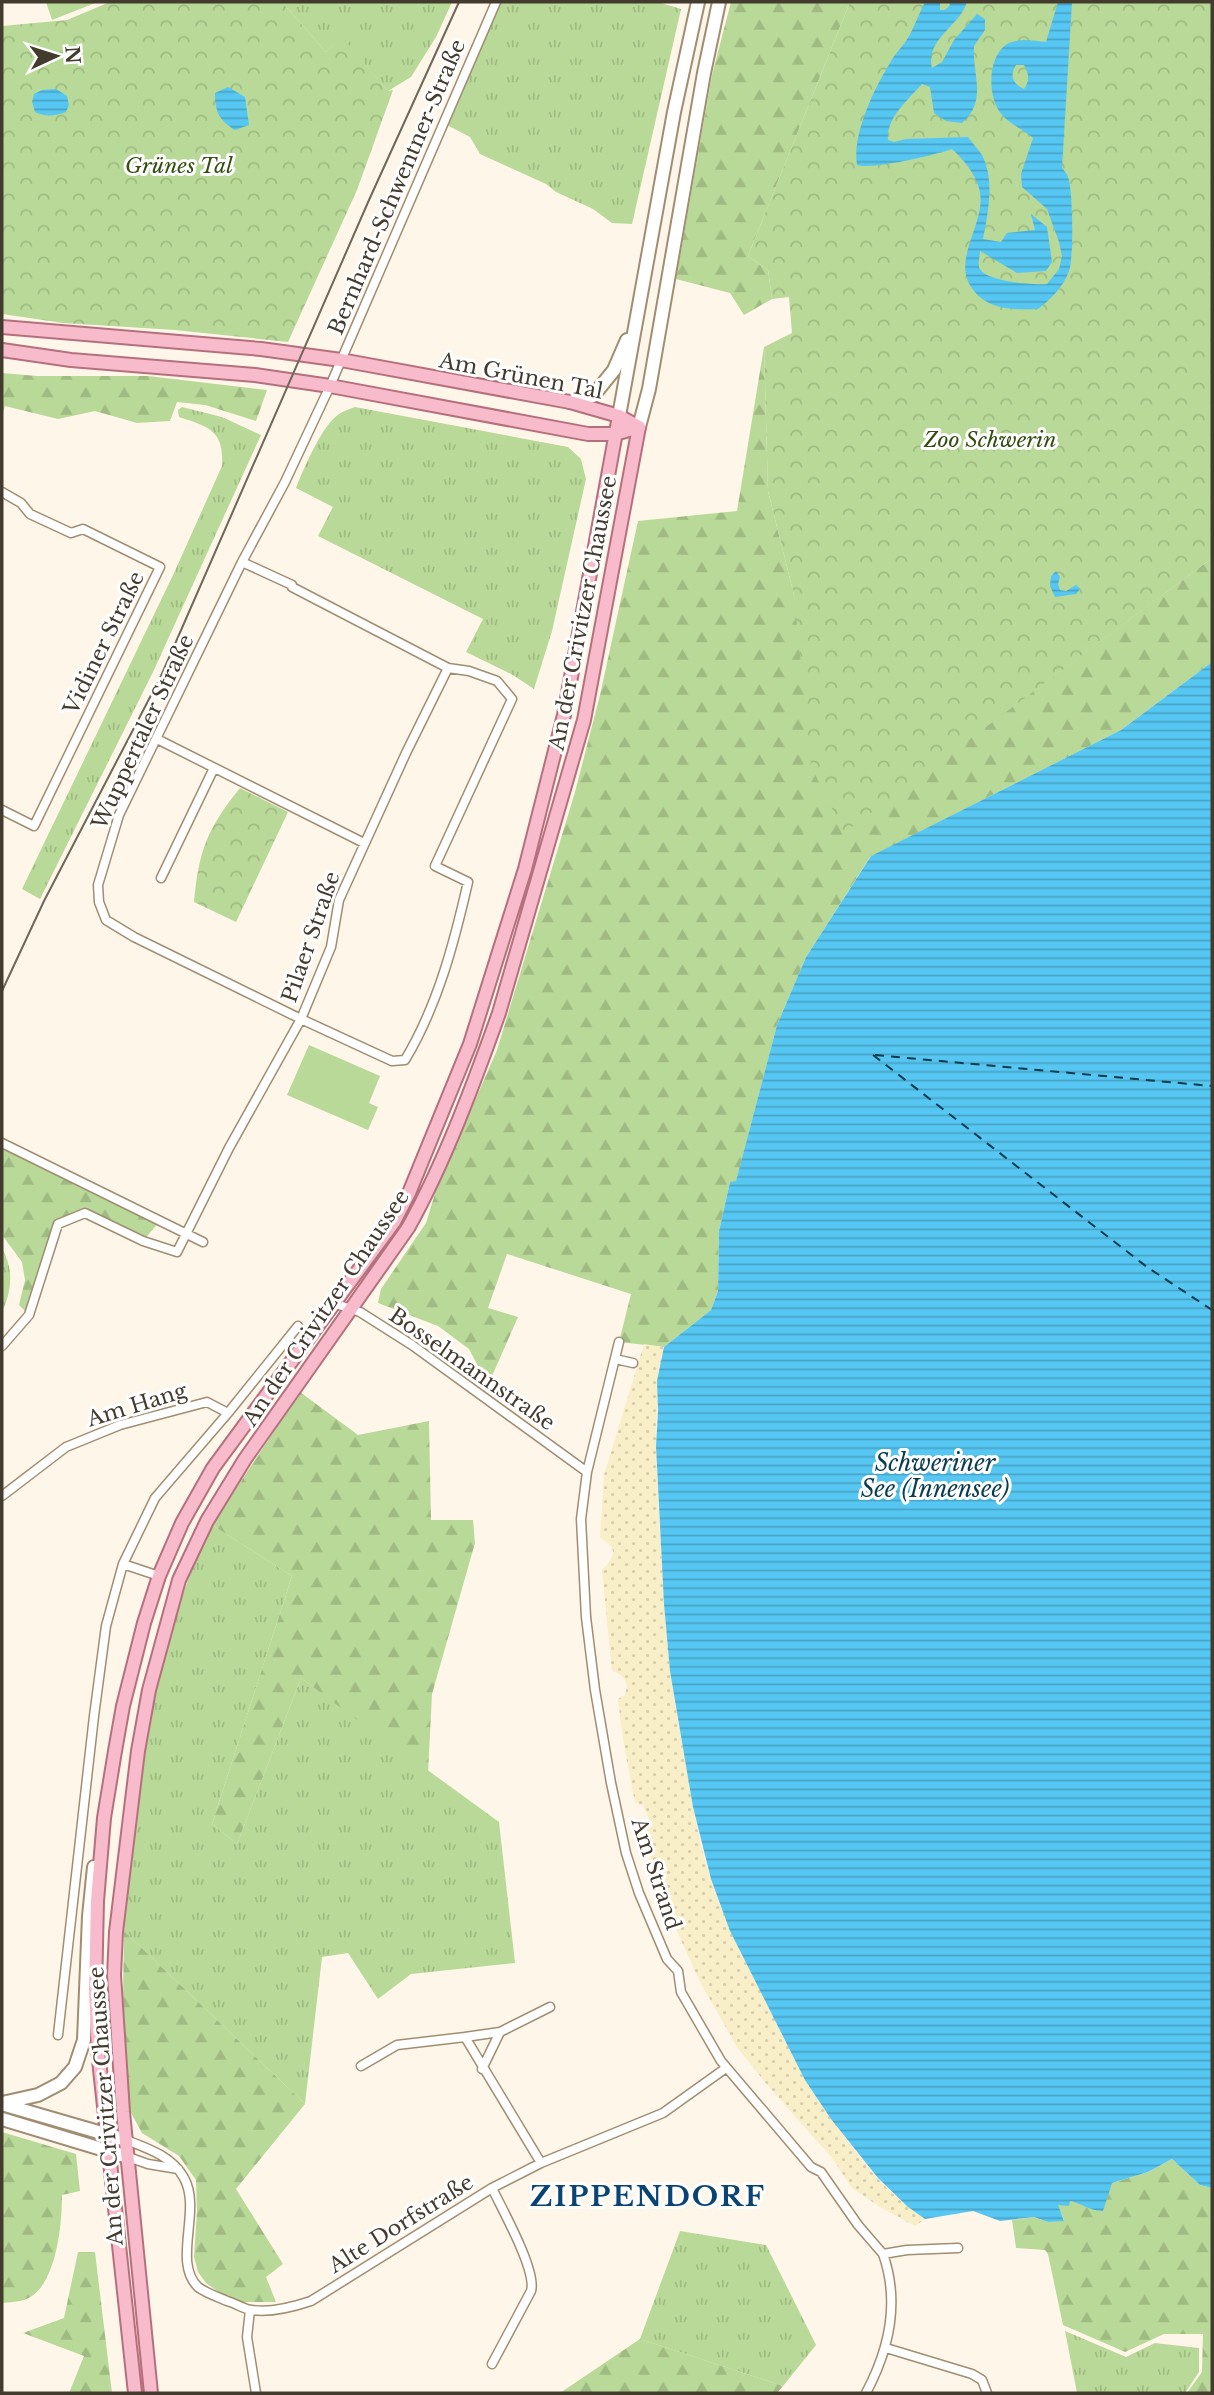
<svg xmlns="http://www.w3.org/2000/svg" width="1214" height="2395" font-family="'Libre Baskerville',serif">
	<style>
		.grass { fill: url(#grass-tufts) }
		.forest { fill: url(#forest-firs) }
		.sand { fill: url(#sand-dots) }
		.park { fill: url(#park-crowns) }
		.pitch { fill: #b8d997 }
		.water { fill: url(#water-rules); fill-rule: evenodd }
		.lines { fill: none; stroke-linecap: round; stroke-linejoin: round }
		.ferry { stroke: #083c4e; stroke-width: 2; stroke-dasharray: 9 7; stroke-linecap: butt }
		.street-casing { stroke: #a18d71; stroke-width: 11 }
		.secondary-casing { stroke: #a18d71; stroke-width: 16 }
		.primary-casing { stroke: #b5707e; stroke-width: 16 }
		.street { stroke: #fff; stroke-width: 8 }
		.secondary { stroke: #fff; stroke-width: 12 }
		.primary { stroke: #f7bbcb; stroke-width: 12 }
		.tram { stroke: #70675b; stroke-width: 2 }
		.labels { text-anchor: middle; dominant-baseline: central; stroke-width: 6; stroke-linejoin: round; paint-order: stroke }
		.park-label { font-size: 21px; font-style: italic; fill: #344d11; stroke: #fff }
		.street-label { font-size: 21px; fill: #443b2f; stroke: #fff }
		.water-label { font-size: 23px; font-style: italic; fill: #083c4e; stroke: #fff }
		.district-label { font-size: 28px; font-weight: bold; letter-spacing: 2px; fill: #0a4475; stroke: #fff }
	</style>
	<defs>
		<pattern id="grass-tufts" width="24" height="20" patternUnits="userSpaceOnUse" patternTransform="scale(1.75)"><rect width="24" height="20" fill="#b8d997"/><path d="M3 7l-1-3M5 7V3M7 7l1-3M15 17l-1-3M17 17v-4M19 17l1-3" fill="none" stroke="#9fbb82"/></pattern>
		<pattern id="forest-firs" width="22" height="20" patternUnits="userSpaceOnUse" patternTransform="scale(1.75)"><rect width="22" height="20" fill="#b8d997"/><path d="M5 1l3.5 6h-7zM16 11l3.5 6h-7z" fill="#9fbb82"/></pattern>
		<pattern id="sand-dots" width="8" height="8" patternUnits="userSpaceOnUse" patternTransform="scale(1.75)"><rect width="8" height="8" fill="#f8eec8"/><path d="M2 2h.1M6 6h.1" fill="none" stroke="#d6cdac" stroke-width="1.8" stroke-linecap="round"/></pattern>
		<pattern id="park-crowns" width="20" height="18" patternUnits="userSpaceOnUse" patternTransform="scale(1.75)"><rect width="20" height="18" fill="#b8d997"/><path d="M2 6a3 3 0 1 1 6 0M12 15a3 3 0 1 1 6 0" fill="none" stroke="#9fbb82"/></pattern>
		<pattern id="water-rules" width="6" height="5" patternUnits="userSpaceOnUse" patternTransform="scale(1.75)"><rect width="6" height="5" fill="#56c7f3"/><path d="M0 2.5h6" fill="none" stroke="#49a3c5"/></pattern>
	</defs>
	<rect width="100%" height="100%" fill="#fff6ea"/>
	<path class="grass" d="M282,2H452L436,37L411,77L388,91L341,37L326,52Z
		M496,2H658L681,9L632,224L612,223L593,209L556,192L546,184L480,154L470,137L445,124Z
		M182,407L222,417L261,435L153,672L40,899L22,889L174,573L222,466C224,430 209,427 179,417L178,410Z
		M355,407L568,447L581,459L586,479L552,631L534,689L513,675L466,652L483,619L318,536L333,507L296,488C304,468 322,425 339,414C343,411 350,409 355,407Z
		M2,1248C14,1270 12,1290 2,1312Z
		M212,1525L292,1576L212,1824L237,1844L301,1678L499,1822L515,1963L411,1974L378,1999L348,1953L322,1957L305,2104L124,1931C136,1793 150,1650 212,1525Z
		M680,2231L766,2245L816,2345L783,2386L640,2339Z
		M1065,2331L1126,2357L1155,2343L1199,2348V2372L1185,2393H1077Z"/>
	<path class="forest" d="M731,2H850L748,256L768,270L772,299L744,315L730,293L676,279L712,75Z
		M764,347L768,491L794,595L844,832L1212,558V662L1121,730L870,857L806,957L777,1025L736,1182H730L719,1231L718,1291L711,1310L664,1347L619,1342L631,1294L507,1254L488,1308L518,1317L488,1385L469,1349L438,1326L378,1303L381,1289L426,1223L436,1190L497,1050L575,792L600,695L638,521L737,511Z
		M2,373L37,376H148L267,390L256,421L205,405L177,402L170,421L137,423L95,411L58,419L5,406L2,415Z
		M2,1143L160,1221L143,1241L85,1213L59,1224L29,1315L19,1305L25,1280L22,1262L2,1235Z
		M300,1392L358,1435L429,1421L431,1520H473L475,1543L432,1694L428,1773L301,1678L237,1844L212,1824L292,1576L212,1525Z
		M124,1931L305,2104L236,2189L283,2264L266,2277L276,2302H242L220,2293L206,2283L198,2272L194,2257L197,2211L196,2180L179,2156L142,2133L130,2111L123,1998Z
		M2,2132L76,2154L80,2191L62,2195C62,2223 57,2289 24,2300C17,2302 9,2302 2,2303Z
		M1172,2159L1200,2185L1212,2188V2393H1187L1202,2372L1203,2334H1164L1125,2352L1063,2325L1048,2254L1045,2250L1016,2248L1012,2220L1034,2217L1048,2222L1064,2220L1057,2205H1069V2200L1082,2204L1112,2183L1148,2172Z
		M78,2252H95L112,2393H69L84,2356L23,2333L64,2318Z
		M640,2339L783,2386L777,2393H560Z"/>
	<path class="sand" d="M644,1344L664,1347C652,1408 657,1470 660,1532C663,1578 665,1624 670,1669C674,1701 680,1732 686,1764C692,1803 699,1845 712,1883C734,1947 768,2004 800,2063C832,2121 869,2183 925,2219L915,2226L880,2207L852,2188L832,2158L768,2086L737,2047L700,1982L657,1887L642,1830L647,1826L649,1819L643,1805L635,1803L623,1740L618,1699L625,1695C629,1682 624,1675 612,1671L602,1570C614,1558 620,1548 600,1538L604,1475Z"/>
	<path class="park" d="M110,2H282L326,52L341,36L388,91L393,90L357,190L288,342L175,330L63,323L2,314V26L67,20Z
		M850,2H1212V558L844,833L811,766L794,595L768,491L764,347L792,333L789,297L772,299L768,270L748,256Z
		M240,788L288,812L236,922L194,902C199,850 207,829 240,788Z"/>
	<path class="pitch" d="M46,2H98L52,20Z
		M309,1045L380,1076L369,1103L378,1107L368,1130L287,1095Z"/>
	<path class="water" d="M925,2H940V10H945L950,5L949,2H967C960,26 925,39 932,68L942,62L954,40L977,14L985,19V30L974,46C972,75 988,100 962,123L946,121L934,113L930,87L922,84C908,100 886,118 888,140L894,142L906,139L968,137C972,143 978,149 982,155C995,180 988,213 983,239L1001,242L1007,233L1035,230L1031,214L1047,227L1052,262L1046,271L1017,273L980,251C980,255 978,263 979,267C983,282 1035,285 1047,284L1059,269L1062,256L1059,242L1047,209L1022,187L1021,174L1033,138C1023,129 1011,125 1002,115C987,98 987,57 1007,44C1017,38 1034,41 1046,42L1058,2H1072L1062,168C1064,171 1067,173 1068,177C1073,189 1074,258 1069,271C1064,286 1050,300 1038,309C1015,310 989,310 974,291C948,260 989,222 979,188C974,172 964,160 952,149C935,155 872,170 857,165C852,134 874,89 890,63C894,55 901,48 906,41C914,29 918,15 925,2ZM1016,65H1024C1029,74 1030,80 1024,89C1013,84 1009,76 1016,65Z
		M228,87L245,97L249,125L235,130C219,120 215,112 215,93Z
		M56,89L67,96L69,105L66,112C55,116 45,117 35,112L32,102L34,94L42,90Z
		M1056,571L1060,577L1058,584L1060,590L1066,591L1076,585L1080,589L1076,594L1055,597L1050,586L1051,576Z
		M1212,662V2188L1200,2185L1172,2159L1148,2172L1112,2183L1103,2211C1087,2210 1084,2204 1070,2201L1069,2206L1058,2205L1064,2221L1048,2222L1034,2217L1000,2221L973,2211L925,2219L908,2207L878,2178L831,2119L805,2080L730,1931L711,1879L693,1807L670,1671L664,1604L656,1446L658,1411L657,1381L664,1347L711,1310L718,1291L719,1231L730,1182L736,1181L777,1025L806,957L871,856L1121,730Z"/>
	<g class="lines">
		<path class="ferry" d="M873,1055L1147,1267L1212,1310
			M875,1055L1212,1086"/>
		<g class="street-casing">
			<path id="street" d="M2,492L21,503L30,514L71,533L83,529L160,567L34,826L2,810
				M242,562L292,585V587L448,668
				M448,668L469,671L497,681L512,699L435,866L468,882C454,943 438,1005 405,1060L392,1061L301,1019L331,947L339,900L406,753Z
				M157,739L364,843
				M161,878L214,768
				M2,1143L203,1242
				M333,1303L360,1312L412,1345L587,1472
				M619,1342L587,1472L581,1519L586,1617L595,1690L611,1783L626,1853L639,1893L667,1959L678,1971L681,1992L721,2061L811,2167L821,2172L858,2225L883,2254L907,2250L958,2248
				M2,1346L29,1315L58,1224L85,1213L143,1241L177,1252L229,1148L301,1019L134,937L106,920L99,902L98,885L119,815L242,562L285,482L330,386L496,2
				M615,1359L633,1363
				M2,1496L66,1447L120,1425L207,1402L228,1413
				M123,1564L159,1576
				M58,2035L94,1716L106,1626L123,1564L155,1498L228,1413L298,1326
				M465,2037L500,2032
				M361,2066L397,2045L465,2037L541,2163
				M482,2069L500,2032L550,2007
				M126,2140C147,2148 172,2156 184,2178C202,2210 172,2262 198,2287C206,2293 218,2297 227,2301C234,2303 241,2307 247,2309C266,2314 293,2307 311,2301L492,2188L541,2163L663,2113L726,2068
				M128,2157L148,2164L178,2169
				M250,2310L247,2337L256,2393
				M886,2348L972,2374L982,2380L987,2393
				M492,2364L531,2291C537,2271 502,2209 492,2188
				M866,2393C889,2350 900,2302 883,2254"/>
		</g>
		<g class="secondary-casing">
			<path id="secondary" d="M570,402L593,396L614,370L627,340
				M619,416L674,112L698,2
				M639,427L649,389L704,73L719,2
				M2,2103L38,2095L61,2083L75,2067L84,2040L89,1916L94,1867
				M5,2105L126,2140
				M2,2119L128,2157"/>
		</g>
		<g class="primary-casing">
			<path id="primary" d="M2,327L261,349L341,360L570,402L619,416L639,427
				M2,350L71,360L255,375L330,386L588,434H615L639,427
				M135,2393L98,2051L95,1991L97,1901L104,1818L115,1751L123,1706L144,1623L159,1576L182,1523L213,1468L394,1222L409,1193L470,1044L525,869L564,715L619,416
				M151,2393L123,2112L114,1975L116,1932L138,1751L149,1690L179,1580L207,1521L245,1459L408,1228C444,1164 474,1083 499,1013L584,720L639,427"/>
		</g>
		<use href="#street" class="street"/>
		<use href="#secondary" class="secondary"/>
		<use href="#primary" class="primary"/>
		<path class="tram" d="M2,991L44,901L161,676L369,200L459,2"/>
	</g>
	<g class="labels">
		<g class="park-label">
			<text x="179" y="166">Grünes Tal</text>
			<text x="990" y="440">Zoo Schwerin</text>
		</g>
		<g class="street-label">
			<text transform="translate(397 187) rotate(-67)">Bernhard-Schwentner-Straße</text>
			<text transform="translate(521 376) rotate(11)">Am Grünen Tal</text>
			<text transform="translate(583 613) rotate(-79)">An der Crivitzer Chaussee</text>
			<text transform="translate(104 643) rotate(-64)">Vidiner Straße</text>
			<text transform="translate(143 732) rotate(-65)">Wuppertaler Straße</text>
			<text transform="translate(311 937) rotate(-71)">Pilaer Straße</text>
			<text transform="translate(326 1308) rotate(-56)">An der Crivitzer Chaussee</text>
			<text transform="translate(472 1369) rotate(35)">Bosselmannstraße</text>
			<text transform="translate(137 1405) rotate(-17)">Am Hang</text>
			<text transform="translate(656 1874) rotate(72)">Am Strand</text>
			<text transform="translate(106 2106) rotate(-94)">An der Crivitzer Chaussee</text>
			<text transform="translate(401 2224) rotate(-32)">Alte Dorfstraße</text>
		</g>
		<g class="water-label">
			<text x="935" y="1463">Schweriner<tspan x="935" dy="26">See (Innensee)</tspan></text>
		</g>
		<g class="district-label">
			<text x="648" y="2196">ZIPPENDORF</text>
		</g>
	</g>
	<rect width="1214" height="2395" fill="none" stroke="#443b2f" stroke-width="7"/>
	<g transform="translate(56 56) rotate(86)" stroke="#ffffff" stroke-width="5" paint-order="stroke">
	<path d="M0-5L12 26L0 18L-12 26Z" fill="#443b2f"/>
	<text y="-10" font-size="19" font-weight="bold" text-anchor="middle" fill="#443b2f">N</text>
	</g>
</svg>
